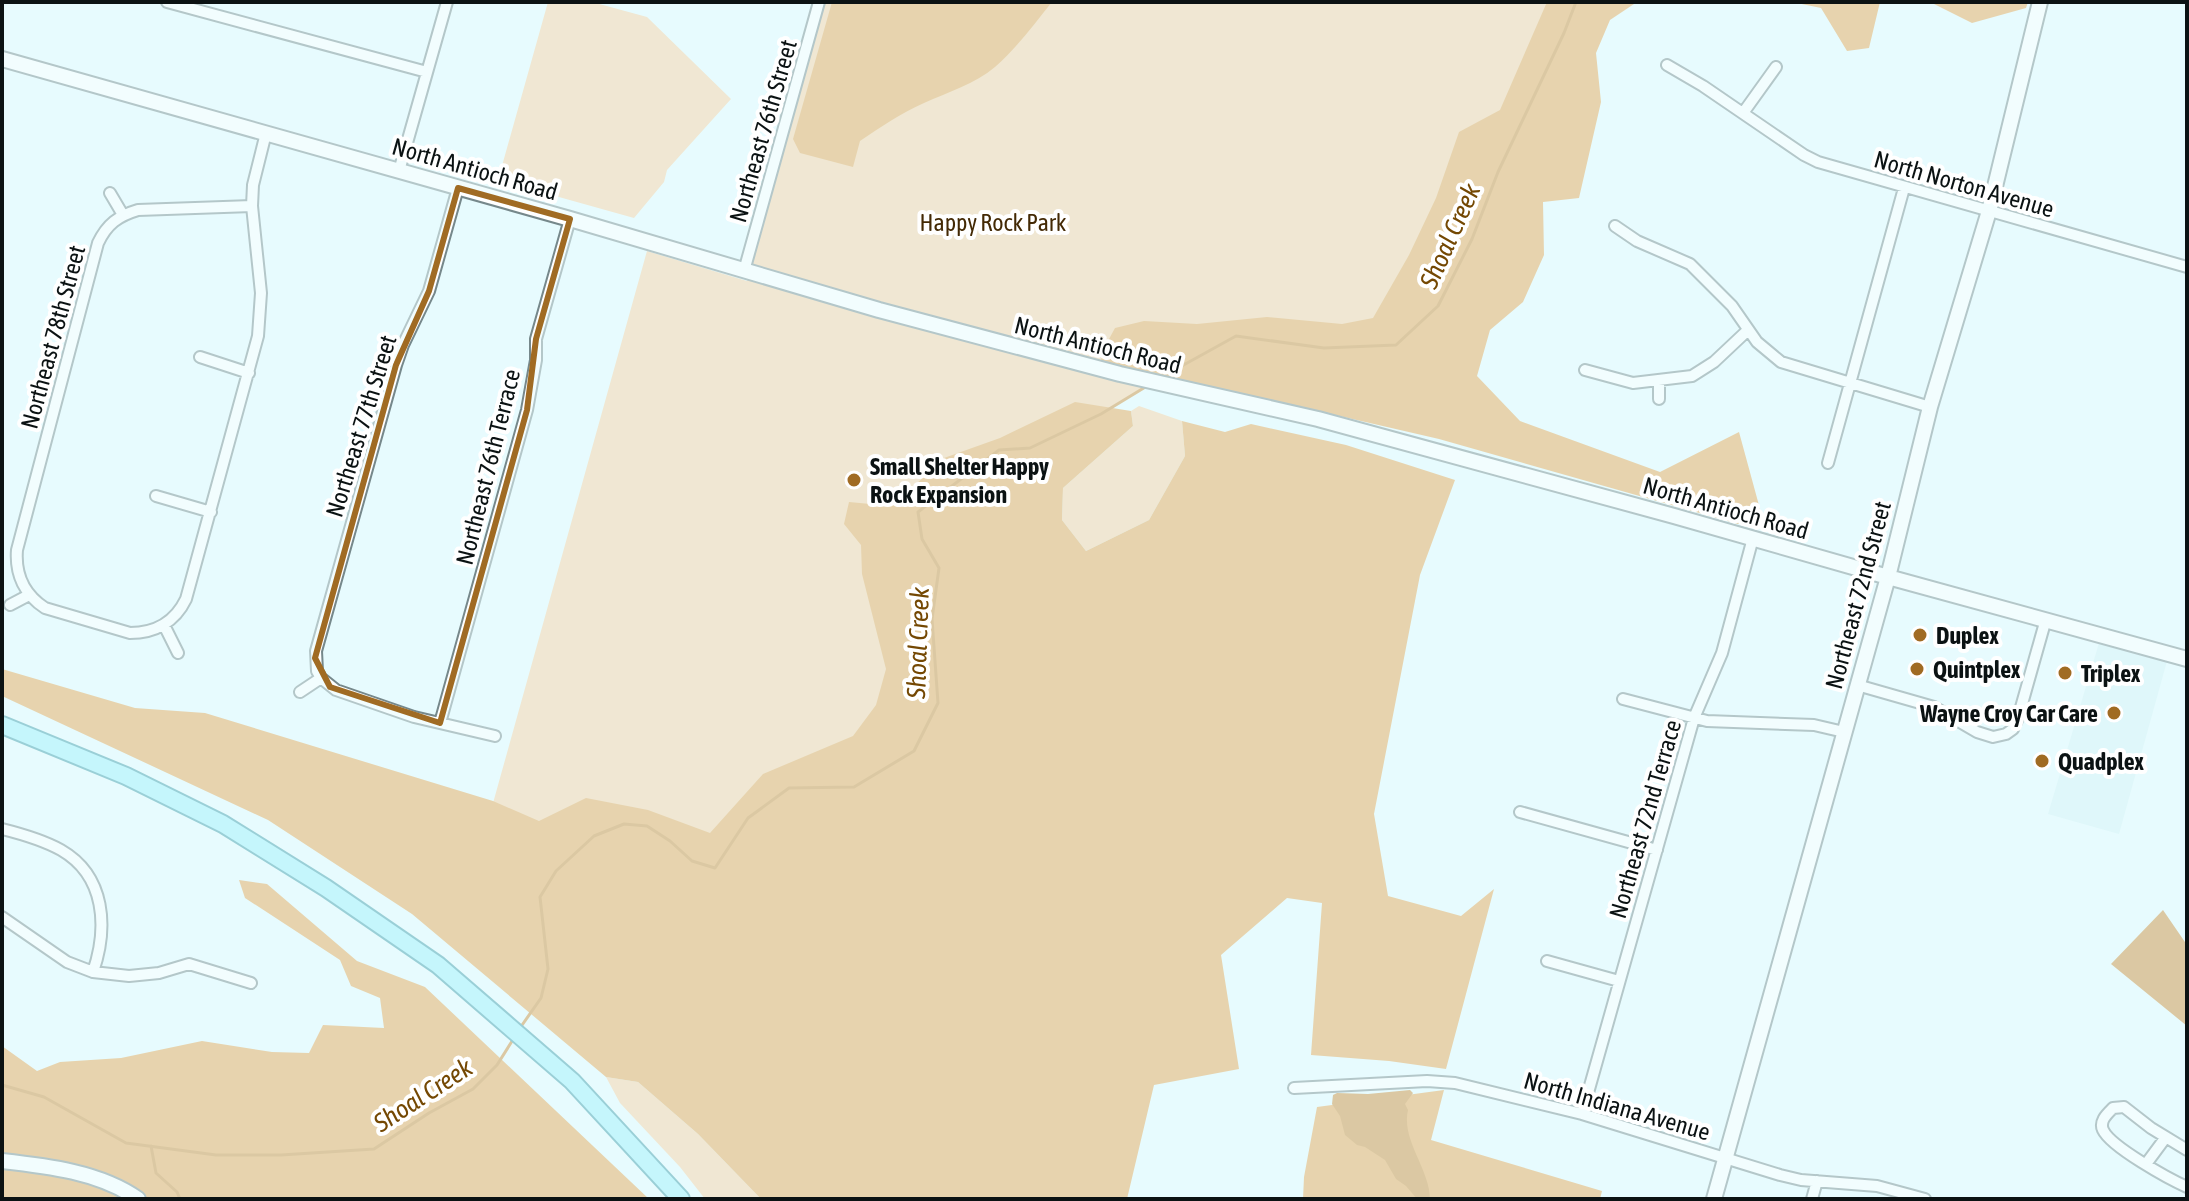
<svg xmlns="http://www.w3.org/2000/svg" width="2189" height="1201" font-family="'Asap Condensed',sans-serif">
	<style>
		.built { fill: #d4f1f6 }
		.green { fill: #facf9f }
		.forest { fill: #e6a34f }
		.water { fill: #cd8b35 }
		.lines { fill: none; stroke-linecap: round; stroke-linejoin: round }
		.stream { stroke: #cd8b35; stroke-width: 3 }
		.street-casing { stroke: #76888b; stroke-width: 14 }
		.secondary-casing { stroke: #76888b; stroke-width: 18 }
		.primary-casing { stroke: #3d9aa8; stroke-width: 20 }
		.street { stroke: #fff; stroke-width: 10 }
		.secondary { stroke: #fff; stroke-width: 14 }
		.primary { stroke: #9beffb; stroke-width: 16 }
		.marked { fill: none; stroke: #a06b23; stroke-width: 6; stroke-linejoin: round }
		.poi-dot { fill: #a06b23; stroke: #fff; stroke-width: 3 }
		.labels { text-anchor: middle; dominant-baseline: central; stroke-width: 8; stroke-linejoin: round; paint-order: stroke }
		.street-label { font-size: 24px; fill: #0b1213; stroke: #fff }
		.park-label { font-size: 24px; fill: #432904; stroke: #fff }
		.poi-label { font-size: 24px; font-weight: bold; fill: #0b1213; stroke: #fff; text-anchor: start }
		.water-label { font-size: 26px; font-style: italic; fill: #744803; stroke: #fff }
	</style>
	<rect width="100%" height="100%" fill="#e7fbfe"/>
	<path class="built" d="M2099,643L2167,661L2119,834L2048,814Z"/>
	<path class="green" d="M548,2H592L647,17L731,99L667,170L664,182L634,218L498,180Z
		M825,2H1577L1396,345L1236,336L1101,414L938,703L715,868L459,925L647,251L747,281Z
		M1139,406L1182,421L1185,456L1149,520L1086,551L1062,520L1063,488L1133,426L1131,411Z
		M606,1077L638,1082L698,1134L761,1199H705L680,1167L620,1103Z"/>
	<path class="forest" d="M832,2H1052C1034,24 1017,48 995,67C975,84 948,92 924,103C901,113 881,127 860,141L853,167L800,153L793,139Z
		M1547,2H1637L1610,20L1596,53L1601,102L1579,198L1543,202L1544,255L1523,302L1490,330L1477,376L1520,421L1660,472L1739,432L1760,509L1738,524L1439,439L1101,361L1103,350L1115,328L1144,321L1197,324L1267,317L1342,324L1373,318L1409,255L1436,198L1459,132L1500,110Z
		M1792,2H1880L1869,48L1847,51L1821,8Z
		M1930,2H2028L2026,8L1972,23Z
		M1075,402L1131,411L1133,426L1063,488L1062,520L1086,551L1149,520L1185,456L1182,421L1225,432L1251,424L1346,445L1455,480L1420,575L1374,814L1388,896L1461,916L1494,889L1446,1069L1389,1061L1311,1055L1322,903L1287,898L1221,955L1239,1069L1154,1085L1127,1199H761L698,1134L638,1082L606,1077L412,914L268,820L2,696V669L135,708L205,713L493,801L539,821L586,798L648,810L710,833L763,774L853,736L876,705L886,669L862,574L861,545L844,524L849,502L881,505L914,486L944,458L1000,438Z
		M239,880L267,884L357,961L425,987L649,1199H2V1046L37,1071L60,1062L121,1058L202,1041L272,1052L309,1053L323,1025L384,1028L380,998L351,986L340,960L245,898Z
		M1444,1090L1431,1140L1602,1191L1600,1199H1303L1304,1177L1317,1107Z"/>
	<path class="water" d="M2163,910L2187,945V1026L2111,964Z
		M1410,1090L1413,1093L1405,1104L1408,1110C1401,1140 1430,1169 1430,1199H1417L1406,1186L1396,1179L1385,1160L1365,1147L1357,1145L1345,1135L1340,1116L1332,1104L1333,1095L1337,1093L1368,1094Z"/>
	<g class="lines">
		<path class="stream" d="M1160,378L1236,336L1324,348L1396,345L1438,306L1472,239L1498,172L1564,33L1576,2
			M520,1028L541,998L548,969L540,897L556,871L594,836L624,824L647,826L670,841L692,861L715,868L748,818L789,788L854,787L914,751L938,703L932,619L939,568L922,539L918,512L999,450L1030,448L1101,414L1147,386
			M2,1085L44,1097L126,1143L216,1155H281L374,1149L429,1113L473,1089L497,1065L514,1038
			M151,1146L156,1173L177,1192L180,1199"/>
		<g class="street-casing">
			<path id="street" d="M167,2L427,72
				M1667,65L1703,86L1804,155L1818,162L2187,267
				M1743,113L1776,67
				M399,171L447,2
				M458,188L429,291L403,345L396,365L316,651L317,671L321,678L336,690L414,717L495,736
				M110,193L123,215
				M252,206L138,210C118,216 107,224 98,243L17,550C15,575 25,595 45,608L130,633C155,633 175,622 186,599L258,336L261,293L252,206L253,185L266,133
				M1615,226L1637,241L1690,264L1732,306L1757,342L1781,362L1930,407
				M744,271L819,2
				M200,357L249,373
				M1585,370L1633,383L1692,376L1714,362L1748,330
				M1659,380V399
				M1828,463L1904,188
				M156,496L211,512
				M10,605L29,595
				M164,625L178,653
				M1857,685L1934,707L1977,732L1993,737L2006,734L2013,729L2018,718L2046,619
				M300,692L321,678
				M1623,699L1707,721L1814,725L1844,732
				M440,723L527,410L536,360V339L570,219
				M1520,812L1657,850
				M2,829C22,834 43,840 61,850C106,876 108,928 93,972
				M2,917L67,962L93,972L129,976L159,973L189,964L251,983
				M1547,961L1619,981
				M1294,1088L1427,1081L1455,1083L1582,1114L1780,1175L1801,1180L1877,1186L1925,1199
				M1582,1114L1694,718L1722,653L1753,538
				M2187,1150L2151,1128L2124,1107L2113,1108C2107,1114 2099,1121 2103,1130C2111,1147 2169,1179 2187,1187
				M2146,1164L2166,1137
				M1812,1199L1817,1181"/>
		</g>
		<g class="secondary-casing">
			<path id="secondary" d="M2,59L570,219L879,310L1120,374L1318,419L1674,516L1888,577L2187,659
				M2,1161C47,1166 100,1172 138,1199
				M1714,1199L1888,577L1930,407L1989,211L2040,2"/>
		</g>
		<g class="primary-casing">
			<path id="primary" d="M2,725L126,776L223,824L326,888L438,965L572,1081L681,1199"/>
		</g>
		<use href="#street" class="street"/>
		<use href="#secondary" class="secondary"/>
		<use href="#primary" class="primary"/>
	</g>
	<path d="M0 0H2189V1201H0ZM458,188L570,219L536,339L527,410L440,723L330,687L315,658L396,365L429,291Z" fill="#e7fbfe" fill-opacity=".55" fill-rule="evenodd"/>
	<path class="marked" d="M458,188L570,219L536,339L527,410L440,723L330,687L315,658L396,365L429,291Z"/>
	<g class="poi-dot">
		<circle cx="854" cy="480" r="8"/>
		<circle cx="1920" cy="635" r="8"/>
		<circle cx="1917" cy="669" r="8"/>
		<circle cx="2065" cy="673" r="8"/>
		<circle cx="2114" cy="713" r="8"/>
		<circle cx="2042" cy="761" r="8"/>
	</g>
	<g class="labels">
		<g class="street-label">
			<text transform="translate(763 131) rotate(-74)">Northeast 76th Street</text>
			<text transform="translate(475 169) rotate(16)">North Antioch Road</text>
			<text transform="translate(1964 184) rotate(16)">North Norton Avenue</text>
			<text transform="translate(53 337) rotate(-75)">Northeast 78th Street</text>
			<text transform="translate(1098 345) rotate(14)">North Antioch Road</text>
			<text transform="translate(361 426) rotate(-73)">Northeast 77th Street</text>
			<text transform="translate(488 467) rotate(-76)">Northeast 76th Terrace</text>
			<text transform="translate(1726 508) rotate(16)">North Antioch Road</text>
			<text transform="translate(1858 595) rotate(-75)">Northeast 72nd Street</text>
			<text transform="translate(1645 819) rotate(-74)">Northeast 72nd Terrace</text>
			<text transform="translate(1617 1106) rotate(16)">North Indiana Avenue</text>
		</g>
		<g class="park-label">
			<text x="993" y="222">Happy Rock Park</text>
		</g>
		<g class="poi-label">
			<text x="870" y="466">Small Shelter Happy<tspan x="870" dy="28">Rock Expansion</tspan></text>
			<text x="1936" y="635">Duplex</text>
			<text x="1933" y="669">Quintplex</text>
			<text x="2081" y="673">Triplex</text>
			<text x="2098" y="713" text-anchor="end">Wayne Croy Car Care</text>
			<text x="2058" y="761">Quadplex</text>
		</g>
		<g class="water-label">
			<text transform="translate(1450 236) rotate(-66)">Shoal Creek</text>
			<text transform="translate(918 643) rotate(-88)">Shoal Creek</text>
			<text transform="translate(423 1095) rotate(-33)">Shoal Creek</text>
		</g>
	</g>
	<rect width="2189" height="1201" fill="none" stroke="#0b1213" stroke-width="8"/>
</svg>
